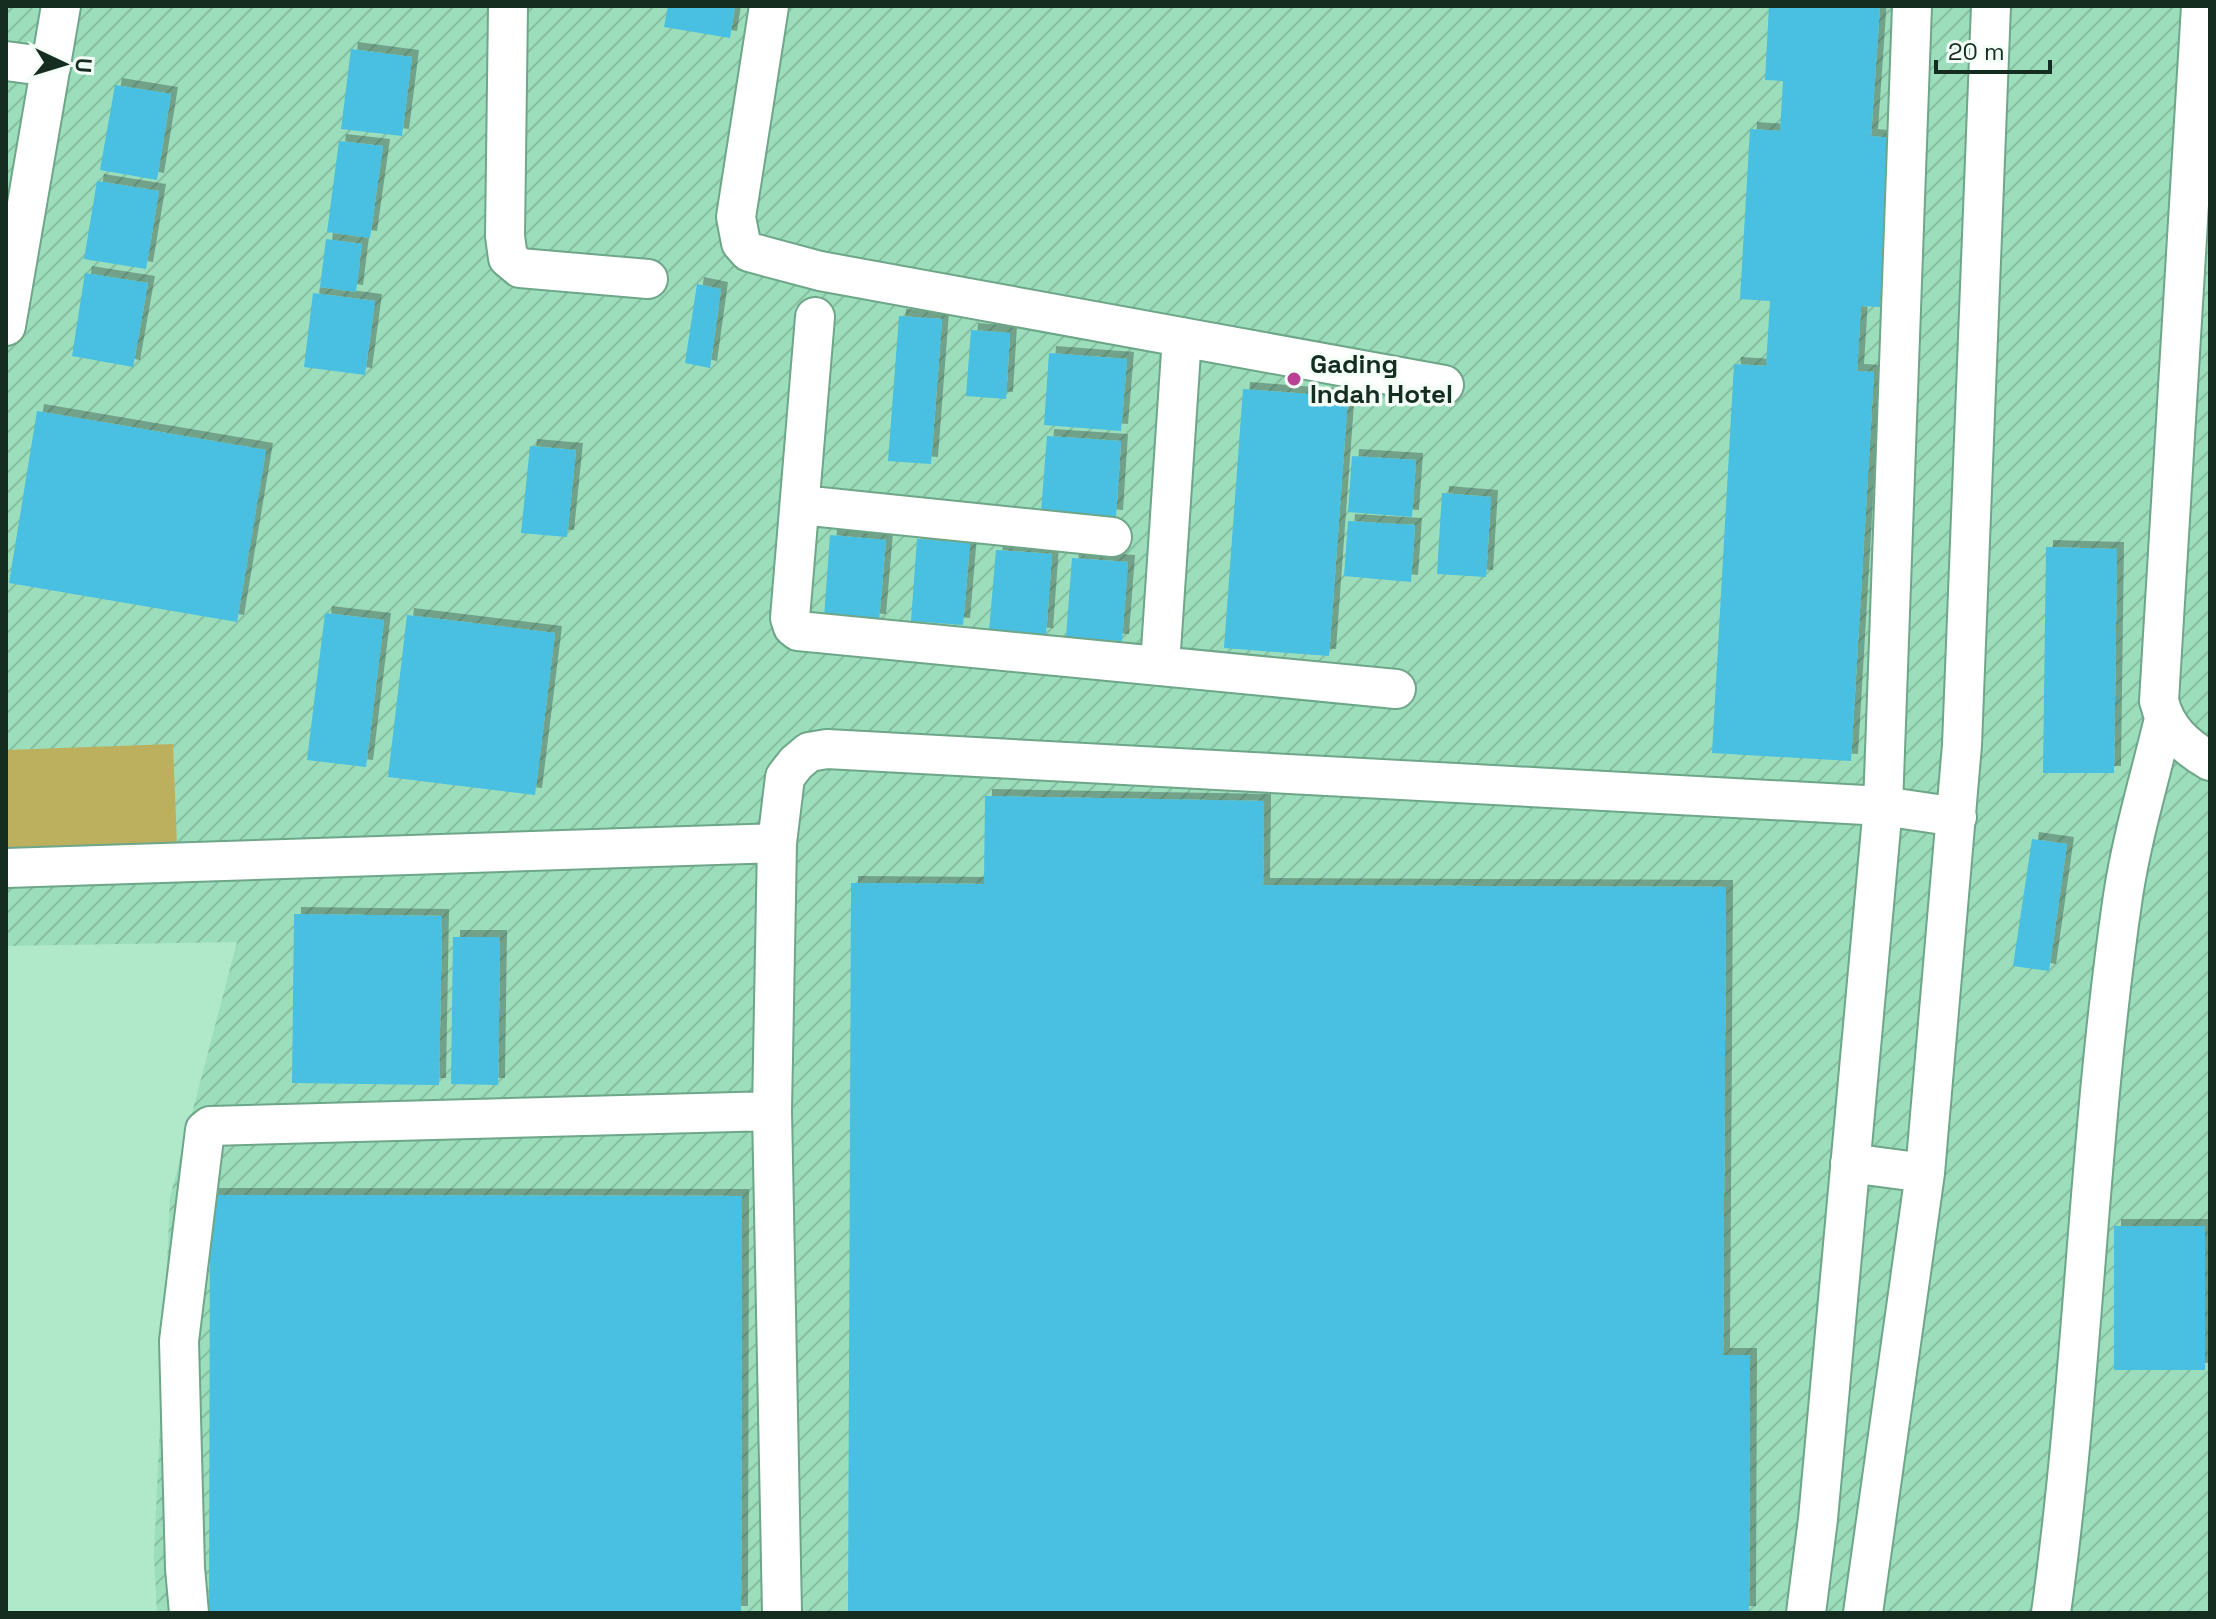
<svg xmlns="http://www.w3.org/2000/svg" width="2216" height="1619" font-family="'Space Grotesk',sans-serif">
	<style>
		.industrial { fill: url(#industrial-furrows) }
		.park { fill: #bcb05f }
		.building { fill: #48bfe2; filter: url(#shadow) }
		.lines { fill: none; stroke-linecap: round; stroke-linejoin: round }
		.minor-casing { stroke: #6ea689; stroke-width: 42 }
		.minor { stroke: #fff; stroke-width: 38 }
		.poi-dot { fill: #b84095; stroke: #f3fef7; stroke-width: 3 }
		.labels { text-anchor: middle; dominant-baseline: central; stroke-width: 7; stroke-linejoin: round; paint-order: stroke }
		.poi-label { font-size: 26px; font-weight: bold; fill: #152c21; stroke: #f3fef7; text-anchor: start }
	</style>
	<defs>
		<pattern id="industrial-furrows" width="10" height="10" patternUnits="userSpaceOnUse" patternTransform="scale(2)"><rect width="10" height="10" fill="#9cdebc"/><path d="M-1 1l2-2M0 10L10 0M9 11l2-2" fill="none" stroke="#86bfa1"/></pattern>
		<filter id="shadow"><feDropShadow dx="7" dy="-7" stdDeviation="0" flood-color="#0004"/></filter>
	</defs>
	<rect width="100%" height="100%" fill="#afe9ca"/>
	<path class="industrial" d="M6,6H2210V1613H157L154,1556L170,1197L237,942L6,946Z"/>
	<path class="park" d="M173,744L177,845L6,851V750Z"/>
	<path class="building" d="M668,6H735L730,38L664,27Z
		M1769,6H1880L1871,136L1890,138L1880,307L1861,306L1857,371L1874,372L1851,761L1712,753L1734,364L1766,366L1770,301L1740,299L1750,129L1780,131L1783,81L1765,80Z
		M351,49L412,57L402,136L341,129Z
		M115,85L171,94L157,180L100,170Z
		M339,141L383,146L370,238L327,232Z
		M97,181L159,191L146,269L84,259Z
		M326,239L362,244L356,292L320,287Z
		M85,273L148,283L133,367L72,356Z
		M697,284L721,289L710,368L685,363Z
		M313,293L375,301L365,375L304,367Z
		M899,316L942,319L931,464L888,461Z
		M971,330L1010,333L1006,399L966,396Z
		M1049,353L1127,359L1121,431L1044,425Z
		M1243,389L1348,397L1329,656L1224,648Z
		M37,411L266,450L237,622L9,583Z
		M1047,436L1121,441L1116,517L1041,511Z
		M530,446L576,450L567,537L521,533Z
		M1352,456L1416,460L1412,517L1348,512Z
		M1442,493L1491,497L1486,577L1437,574Z
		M1348,521L1415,525L1411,582L1344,576Z
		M830,535L886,540L879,621L824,617Z
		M917,539L970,543L963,625L911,621Z
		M2046,547L2117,549L2114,773H2043Z
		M996,550L1052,554L1046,635L989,631Z
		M1072,558L1128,562L1122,641L1066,637Z
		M325,613L384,620L366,767L307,760Z
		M407,615L555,633L535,795L388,777Z
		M985,796L1264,801L1263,885L1726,887L1723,1355H1750L1749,1613H848L851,883L984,884Z
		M2032,839L2067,844L2049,971L2013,966Z
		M294,914L442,916L439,1085L292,1083Z
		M453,937H500L498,1085L451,1084Z
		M210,1195L742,1196L741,1613H209Z
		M2114,1226H2205V1370H2114Z"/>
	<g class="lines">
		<g class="minor-casing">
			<path id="minor" d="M508,6L505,236L508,258L520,268L648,279
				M769,6L736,217L741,243L749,252L820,271L1444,385
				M2201,6L2159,701C2166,730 2185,746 2210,761
				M6,61L51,67
				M815,317L790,618L793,627L798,631L1396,689
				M6,326L61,6
				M801,505L1112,537
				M1160,665L1182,337
				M6,868L777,843
				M1850,1163L1925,1173
				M189,1613L185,1568L179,1341L205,1130L210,1126L772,1111
				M782,1613L772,1111L777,843L785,777L796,763L809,752L827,749L1883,806L1957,817
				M1806,1613L1818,1519L1883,806L1912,6
				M1863,1613L1925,1173L1962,745L1991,6
				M2051,1613C2084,1375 2088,1134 2123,896C2132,837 2150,777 2164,719"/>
		</g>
		<use href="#minor" class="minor"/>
	</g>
	<circle class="poi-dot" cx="1294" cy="379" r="8"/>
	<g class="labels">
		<g class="poi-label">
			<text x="1310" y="364">Gading<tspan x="1310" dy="30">Indah Hotel</tspan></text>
		</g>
	</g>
	<rect width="2216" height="1619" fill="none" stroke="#152c21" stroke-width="16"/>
	<g transform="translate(64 64) rotate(94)" stroke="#f3fef7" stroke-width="6" paint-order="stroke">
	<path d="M0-6L14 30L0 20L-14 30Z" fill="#152c21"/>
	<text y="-12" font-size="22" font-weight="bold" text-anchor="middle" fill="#152c21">U</text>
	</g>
	<path d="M1936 60v12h114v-12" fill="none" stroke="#152c21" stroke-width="4"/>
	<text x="1948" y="60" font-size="24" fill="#152c21" stroke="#f3fef7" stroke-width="6" paint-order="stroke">20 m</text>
</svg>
